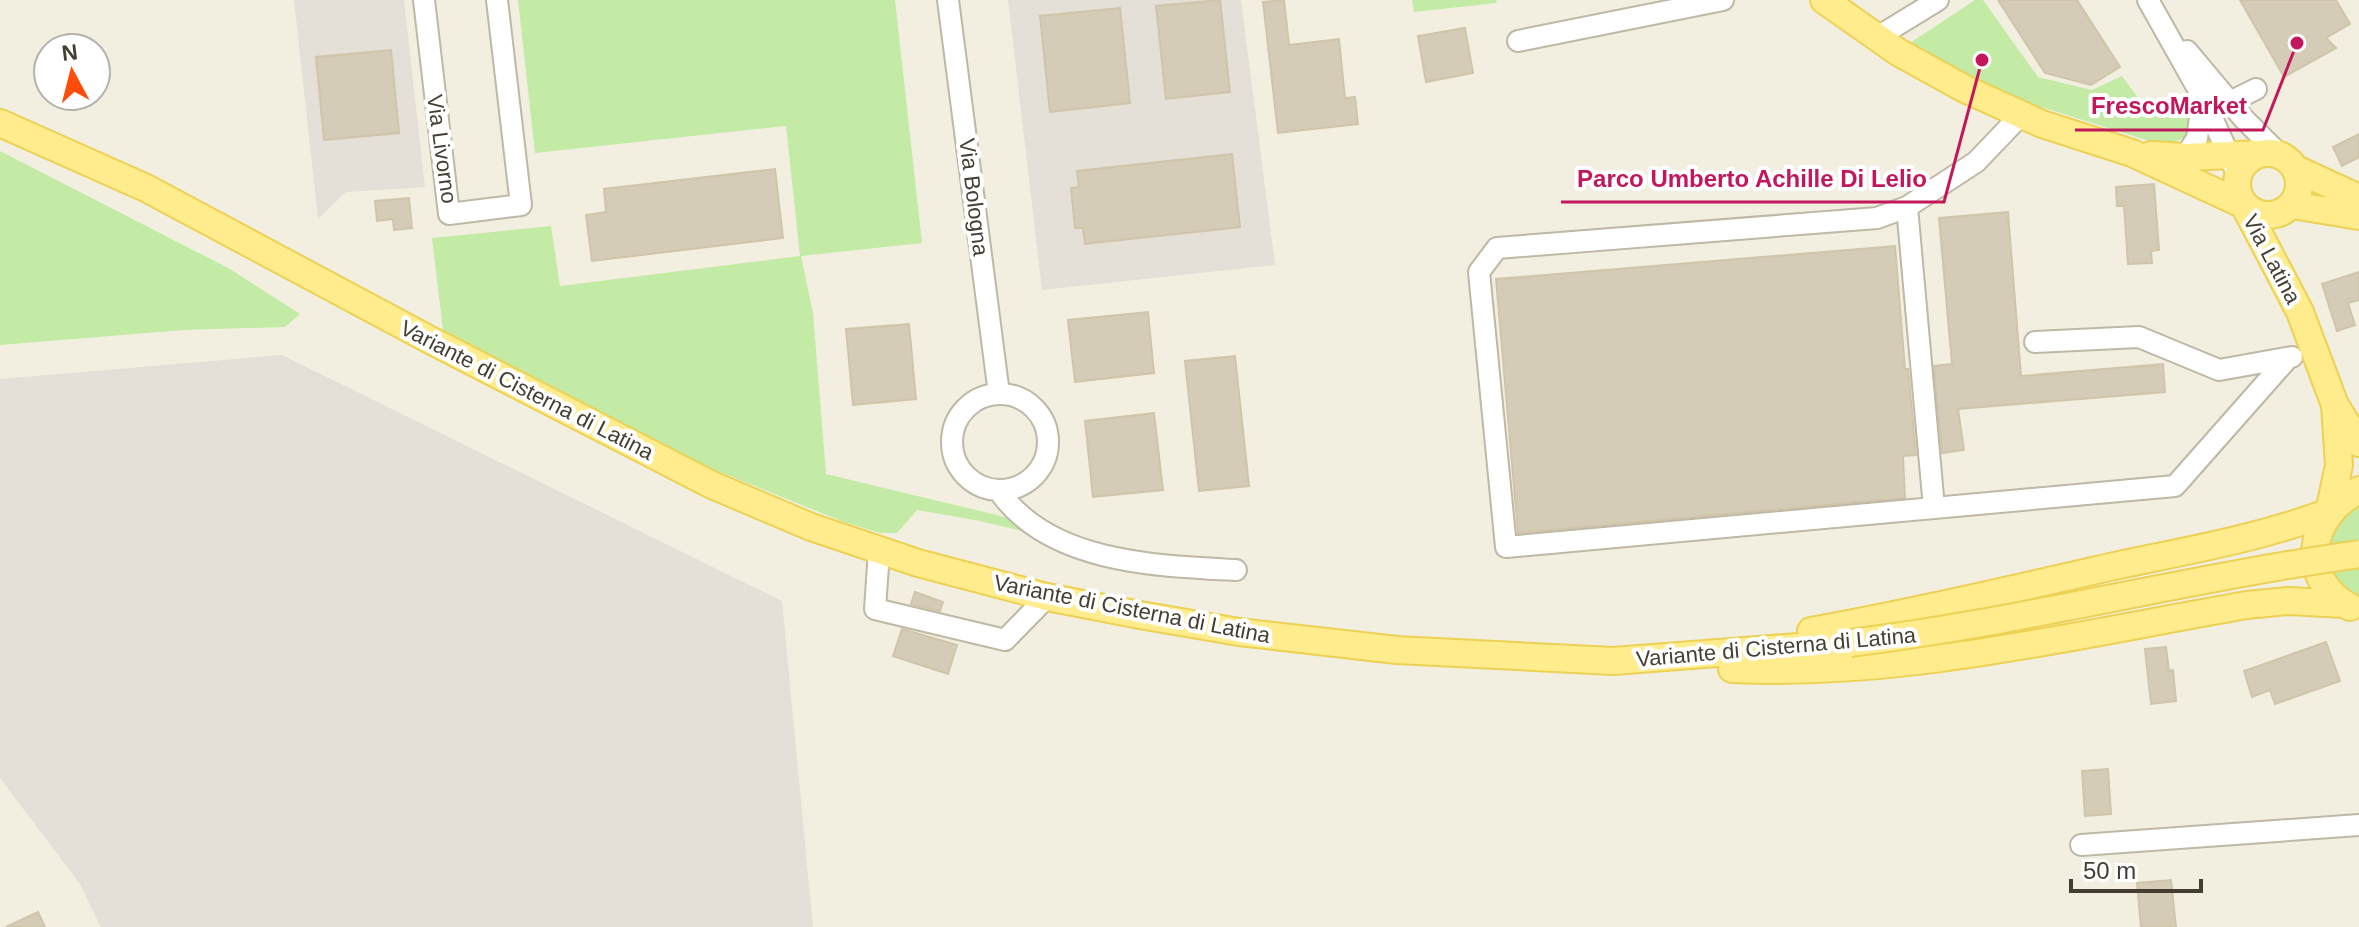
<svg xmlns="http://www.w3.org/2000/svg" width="2359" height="927" font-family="Arial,sans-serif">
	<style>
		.industrial { fill: #e4dfd7 }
		.green { fill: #c3eba5 }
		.building { fill: #d4ccb6; stroke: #d0c5a8; stroke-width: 2 }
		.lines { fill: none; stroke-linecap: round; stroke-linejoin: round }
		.minor-casing { stroke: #beb8a4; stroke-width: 24 }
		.major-casing { stroke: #edd154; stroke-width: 30 }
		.minor { stroke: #fff; stroke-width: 20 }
		.major { stroke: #ffec8d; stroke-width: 26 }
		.major-bridge-casing { stroke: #edd154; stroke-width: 30; stroke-linecap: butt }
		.major-bridge { stroke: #ffec8d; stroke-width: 26 }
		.labels { text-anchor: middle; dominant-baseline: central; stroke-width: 8; stroke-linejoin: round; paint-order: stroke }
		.street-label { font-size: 22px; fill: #443f32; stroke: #fff }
		.leader { fill: none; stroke: #c2185b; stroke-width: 3 }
		.callout-dot { fill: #c2185b; stroke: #fff; stroke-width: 3 }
		.callout-label { font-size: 24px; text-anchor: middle; font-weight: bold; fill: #c2185b; stroke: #fff; stroke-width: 8; stroke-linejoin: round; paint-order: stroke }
	</style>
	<rect width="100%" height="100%" fill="#f2efe1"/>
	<path class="industrial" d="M294,0H404L425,187L346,192L318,219Z
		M1008,0H1241L1275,265L1042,290Z
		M282,355L782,601L813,927H101L80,884L0,778V379Z"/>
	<path class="green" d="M518,0H895L922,243L801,256L813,313L826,474L1009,518L1026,532L980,521L917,510L897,533H880L844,522L690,460L443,330L432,238L551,226L560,286L800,256L786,126L535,153Z
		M1412,0H1496L1497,3L1414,12Z
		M1975,0H1983L2038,77L2092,90L2122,76L2147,110L2174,95L2194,123L2188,136L2165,146L2007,96L1910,43Z
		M0,151L230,269L300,314L285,327L184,330L0,345Z
		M2359,502V600L2354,599L2330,574L2326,539L2333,523Z"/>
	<path class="building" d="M1220,0L1230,92L1166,99L1156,6Z
		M1284,0L1289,45L1339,39L1345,98L1355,97L1358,124L1278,133L1263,2Z
		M1998,0H2077L2120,67L2091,85L2045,73Z
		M2240,0H2336L2350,24L2326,38L2336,48L2284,77Z
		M1120,8L1130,103L1050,112L1040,16Z
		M1465,28L1473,73L1426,82L1418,36Z
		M391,50L399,133L324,140L316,57Z
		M2359,134V157L2342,166L2333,147Z
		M1232,154L1240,227L1085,244L1083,228H1075L1071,188L1079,187L1077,171Z
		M775,169L783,238L592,261L586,215L606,212L604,189Z
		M2154,184L2159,250L2151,251L2152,263L2128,264L2124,206H2117L2116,187Z
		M409,198L412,228L394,230L393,219L377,221L375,201Z
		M2008,212L2021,376L2163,364L2165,392L1958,409L1964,450L1942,453L1934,366L1952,364L1939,218Z
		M1895,246L1905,369H1908L1916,455L1903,456L1905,498L1518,533L1496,279Z
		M2359,272V300L2348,303L2355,325L2337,331L2322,284Z
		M1148,312L1154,373L1075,382L1068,320Z
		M909,324L916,399L853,405L846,329Z
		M1235,356L1249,486L1199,491L1185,361Z
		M1154,413L1163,490L1093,497L1085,421Z
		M915,592L943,602L940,611L911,604Z
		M902,629L957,645L948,674L893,656Z
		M2326,642L2340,681L2275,704L2270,690L2252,697L2244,671Z
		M2166,647L2169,671L2173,670L2176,701L2151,704L2145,649Z
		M2108,769L2111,814L2085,816L2082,771Z
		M2171,880L2176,927H2141L2137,883Z
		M38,912L45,927H6Z"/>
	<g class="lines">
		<g class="minor-casing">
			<path id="minor" d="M424,0L449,214L521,205L497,0
				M948,0L999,394
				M2148,0L2202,96L2238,175
				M1876,38L1938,0
				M1518,41L1723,0
				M2187,51L2244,119L2280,155
				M2230,102L2256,89
				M2021,115L1976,162L1907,207L1877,218L1497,248L1479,272L1506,547L2175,486L2288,358
				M2185,157L2197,138L2202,104
				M1907,207L1934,508
				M2035,342L2139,337L2219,370L2292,357
				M952 442a48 48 0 1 1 96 0a48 48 0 1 1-96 0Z
				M999,491C1049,563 1156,566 1236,570
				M879,551L875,609L1005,640L1047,597
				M2081,845L2359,825"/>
		</g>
		<g class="major-casing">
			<path id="major" d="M1824,0L1898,52L1965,89L2042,124L2132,153L2244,205L2300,312L2335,405L2359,443
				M0,123L146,188L432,341L712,485L811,527L918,563L1047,597L1140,615L1239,632L1397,650L1613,661L1850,643
				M2237 184a31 31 0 1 1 62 0a31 31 0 1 1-62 0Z
				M2151,155L2185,157L2260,154
				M2296,169L2359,198
				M2292,205L2359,216
				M2350,607C2296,578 2309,515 2359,490
				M1811,631C1911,613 2010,590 2110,567C2184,551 2258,539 2329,512L2339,465L2335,405
				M1732,669C1905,677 2078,634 2247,605L2288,601L2344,604"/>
		</g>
		<use href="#minor" class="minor"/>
		<use href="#major" class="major"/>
		<g class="major-bridge-casing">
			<path id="major-bridge" d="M1850,643C2021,622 2188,578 2359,554"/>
		</g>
		<use href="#major-bridge" class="major-bridge"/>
	</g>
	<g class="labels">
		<g class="street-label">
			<text transform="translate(442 149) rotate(82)">Via Livorno</text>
			<text transform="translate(974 197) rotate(83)">Via Bologna</text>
			<text transform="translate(2272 259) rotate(62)">Via Latina</text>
			<text transform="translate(527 390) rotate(27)">Variante di Cisterna di Latina</text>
			<text transform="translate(1132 609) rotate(11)">Variante di Cisterna di Latina</text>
			<text transform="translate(1776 647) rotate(-5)">Variante di Cisterna di Latina</text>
		</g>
	</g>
	<path class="leader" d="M2297 43L2263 130H2075M1982 60L1944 202H1561"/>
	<g class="callout-dot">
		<circle cx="2297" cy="43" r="8"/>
		<circle cx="1982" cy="60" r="8"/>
	</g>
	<g class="callout-label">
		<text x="2169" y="114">FrescoMarket</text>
		<text x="1752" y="187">Parco Umberto Achille Di Lelio</text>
	</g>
	<g transform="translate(72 72) rotate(353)"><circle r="38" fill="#ffffff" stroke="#b4b2ad" stroke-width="2"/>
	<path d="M0-6L14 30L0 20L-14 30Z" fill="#ff4c0b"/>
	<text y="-12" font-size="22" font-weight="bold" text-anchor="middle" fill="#443f32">N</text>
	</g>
	<path d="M2071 879v12h130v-12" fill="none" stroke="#443f32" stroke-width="4"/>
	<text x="2083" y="879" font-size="24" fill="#443f32" stroke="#ffffff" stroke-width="6" paint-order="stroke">50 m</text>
</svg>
